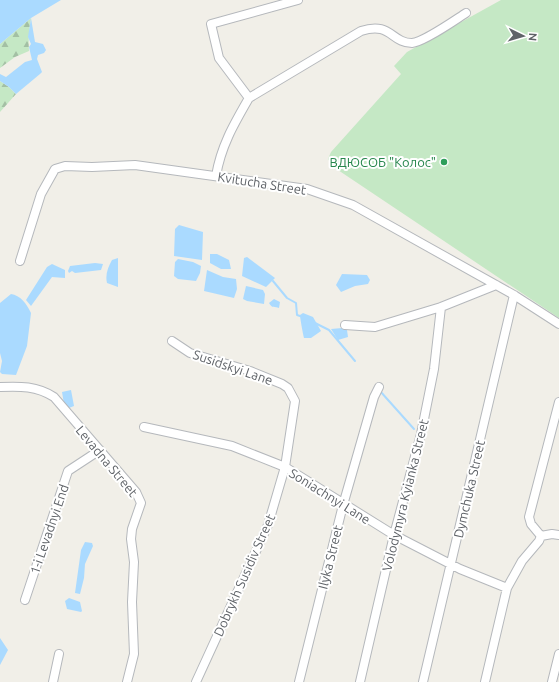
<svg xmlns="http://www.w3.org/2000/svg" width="559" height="682" font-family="Ubuntu,sans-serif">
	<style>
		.forest { fill: url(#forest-firs) }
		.pitch { fill: #c5e8c5 }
		.water { fill: #aadaff }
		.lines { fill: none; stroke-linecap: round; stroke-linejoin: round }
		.stream { stroke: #aadaff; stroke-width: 2 }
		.minor-casing { stroke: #b5b8bc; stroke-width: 10 }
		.minor { stroke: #fff; stroke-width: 8 }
		.leisure-dot { fill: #2e9e5b; stroke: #fff; stroke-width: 1.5 }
		.labels { text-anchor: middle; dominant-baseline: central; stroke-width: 4; stroke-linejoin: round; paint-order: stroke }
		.leisure-label { font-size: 13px; fill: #27864d; stroke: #fff; text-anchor: end }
		.street-label { font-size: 13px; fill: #5f6368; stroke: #fff }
	</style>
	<defs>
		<pattern id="forest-firs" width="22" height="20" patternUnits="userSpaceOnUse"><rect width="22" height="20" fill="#c5e8c5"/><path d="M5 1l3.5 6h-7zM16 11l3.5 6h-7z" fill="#a3c0a4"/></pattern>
	</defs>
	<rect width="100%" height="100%" fill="#f1efe8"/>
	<path class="forest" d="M31,18C29,29 28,41 29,51L15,57L0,68V44Z
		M0,81L9,87L16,94L0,112Z"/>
	<path class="pitch" d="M501,0H559V318L332,166L328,159L331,152L401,74L394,66L407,52Z"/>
	<path class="water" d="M0,0H61L31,18L35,42L43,44L46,50L44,53L38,55L37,59L42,72L40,74L16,94L9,87L0,81V74L6,77L25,62L32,60L29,47L31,44L28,37L31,18L0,44Z
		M179,225L203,232L202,260L174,256L175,229Z
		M210,254H217L229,260L231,269H221L210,263Z
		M247,257L275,278L266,287L242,276L244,258Z
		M118,258V287L107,283C105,275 108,267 112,260Z
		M178,259L193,262L201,266L200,273L196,281L178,279L174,276L175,262Z
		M95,263L103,264L101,270L75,273L72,271L69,273L68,271L70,266Z
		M52,264L65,270V278L52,277L31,306L26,300L47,267Z
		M207,270L223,277L236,279L237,289L234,298L204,291Z
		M342,274L367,275L370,280L368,284L355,286L341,292L336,285Z
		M246,286L263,290L265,294L264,304L247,301L243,299Z
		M11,294C20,295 27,304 31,313L27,346L16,375L2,374L0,372L2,361L0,353V303Z
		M274,299L280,302L279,308C275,306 272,309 269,303Z
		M303,313L313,317L321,331L311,338H304C303,334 300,318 300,315Z
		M342,328L347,330L348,337L338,340L331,329Z
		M71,390L74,406L69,408L64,404L62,392Z
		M85,542L92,543L93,546L85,564L84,578L80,594L75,593L81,550Z
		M69,598L80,602L82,611L81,612L67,609L65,601Z
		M0,638L8,650L0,665Z"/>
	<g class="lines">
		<path class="stream" d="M273,281L287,298L296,303L297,315L303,317
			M315,323L329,330L355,361
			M380,391L414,429"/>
		<g class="minor-casing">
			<path id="minor" d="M249,98L361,31C391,21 391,43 412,43C424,42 455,20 466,13
				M216,176C221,146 234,124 249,98L219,58L211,24L298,0
				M20,261L41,194L55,169L65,166L92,167L135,165L307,189L353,205L514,295L559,324
				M345,325L375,327L441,307L496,285
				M172,341L190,353L250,371L282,384L288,388L295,401L285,467L268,525L196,682
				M0,387C20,386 37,386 54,397L136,492L141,503L132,529L131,539L134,562L132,602L134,654L127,682
				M144,427L232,446L285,467L394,535L460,569L507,588
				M541,536L552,534L559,535
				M25,600L68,471L100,450
				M53,682L59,654
				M299,682L343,505L374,397L379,387
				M360,682L394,535L421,434L434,369L441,307
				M423,682L514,295
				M485,682L507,588L522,561L539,541L541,536L531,524L529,517L559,402
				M552,682L559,654"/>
		</g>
		<use href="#minor" class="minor"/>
	</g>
	<circle class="leisure-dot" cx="444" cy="162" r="4"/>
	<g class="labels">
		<g class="leisure-label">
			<text x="436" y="162">ВДЮСОБ "Колос"</text>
		</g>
		<g class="street-label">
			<text transform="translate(262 183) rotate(9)">Kvitucha Street</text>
			<text transform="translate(233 367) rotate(19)">Susidskyi Lane</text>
			<text transform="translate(107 461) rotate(50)">Levadna Street</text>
			<text transform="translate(469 489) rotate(-77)">Dymchuka Street</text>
			<text transform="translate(405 495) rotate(-76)">Volodymyra Kyianka Street</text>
			<text transform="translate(330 496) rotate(32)">Soniachnyi Lane</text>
			<text transform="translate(49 529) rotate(-71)">1-i Levadnyi End</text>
			<text transform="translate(330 557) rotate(-76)">Ilyka Street</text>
			<text transform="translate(244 575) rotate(-66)">Dobrykh Susidiv Street</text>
		</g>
	</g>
	<g transform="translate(523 36) rotate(95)" stroke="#ffffff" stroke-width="3" paint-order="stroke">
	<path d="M0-3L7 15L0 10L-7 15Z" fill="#5f6368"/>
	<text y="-6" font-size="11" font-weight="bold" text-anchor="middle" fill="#5f6368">N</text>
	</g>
</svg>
